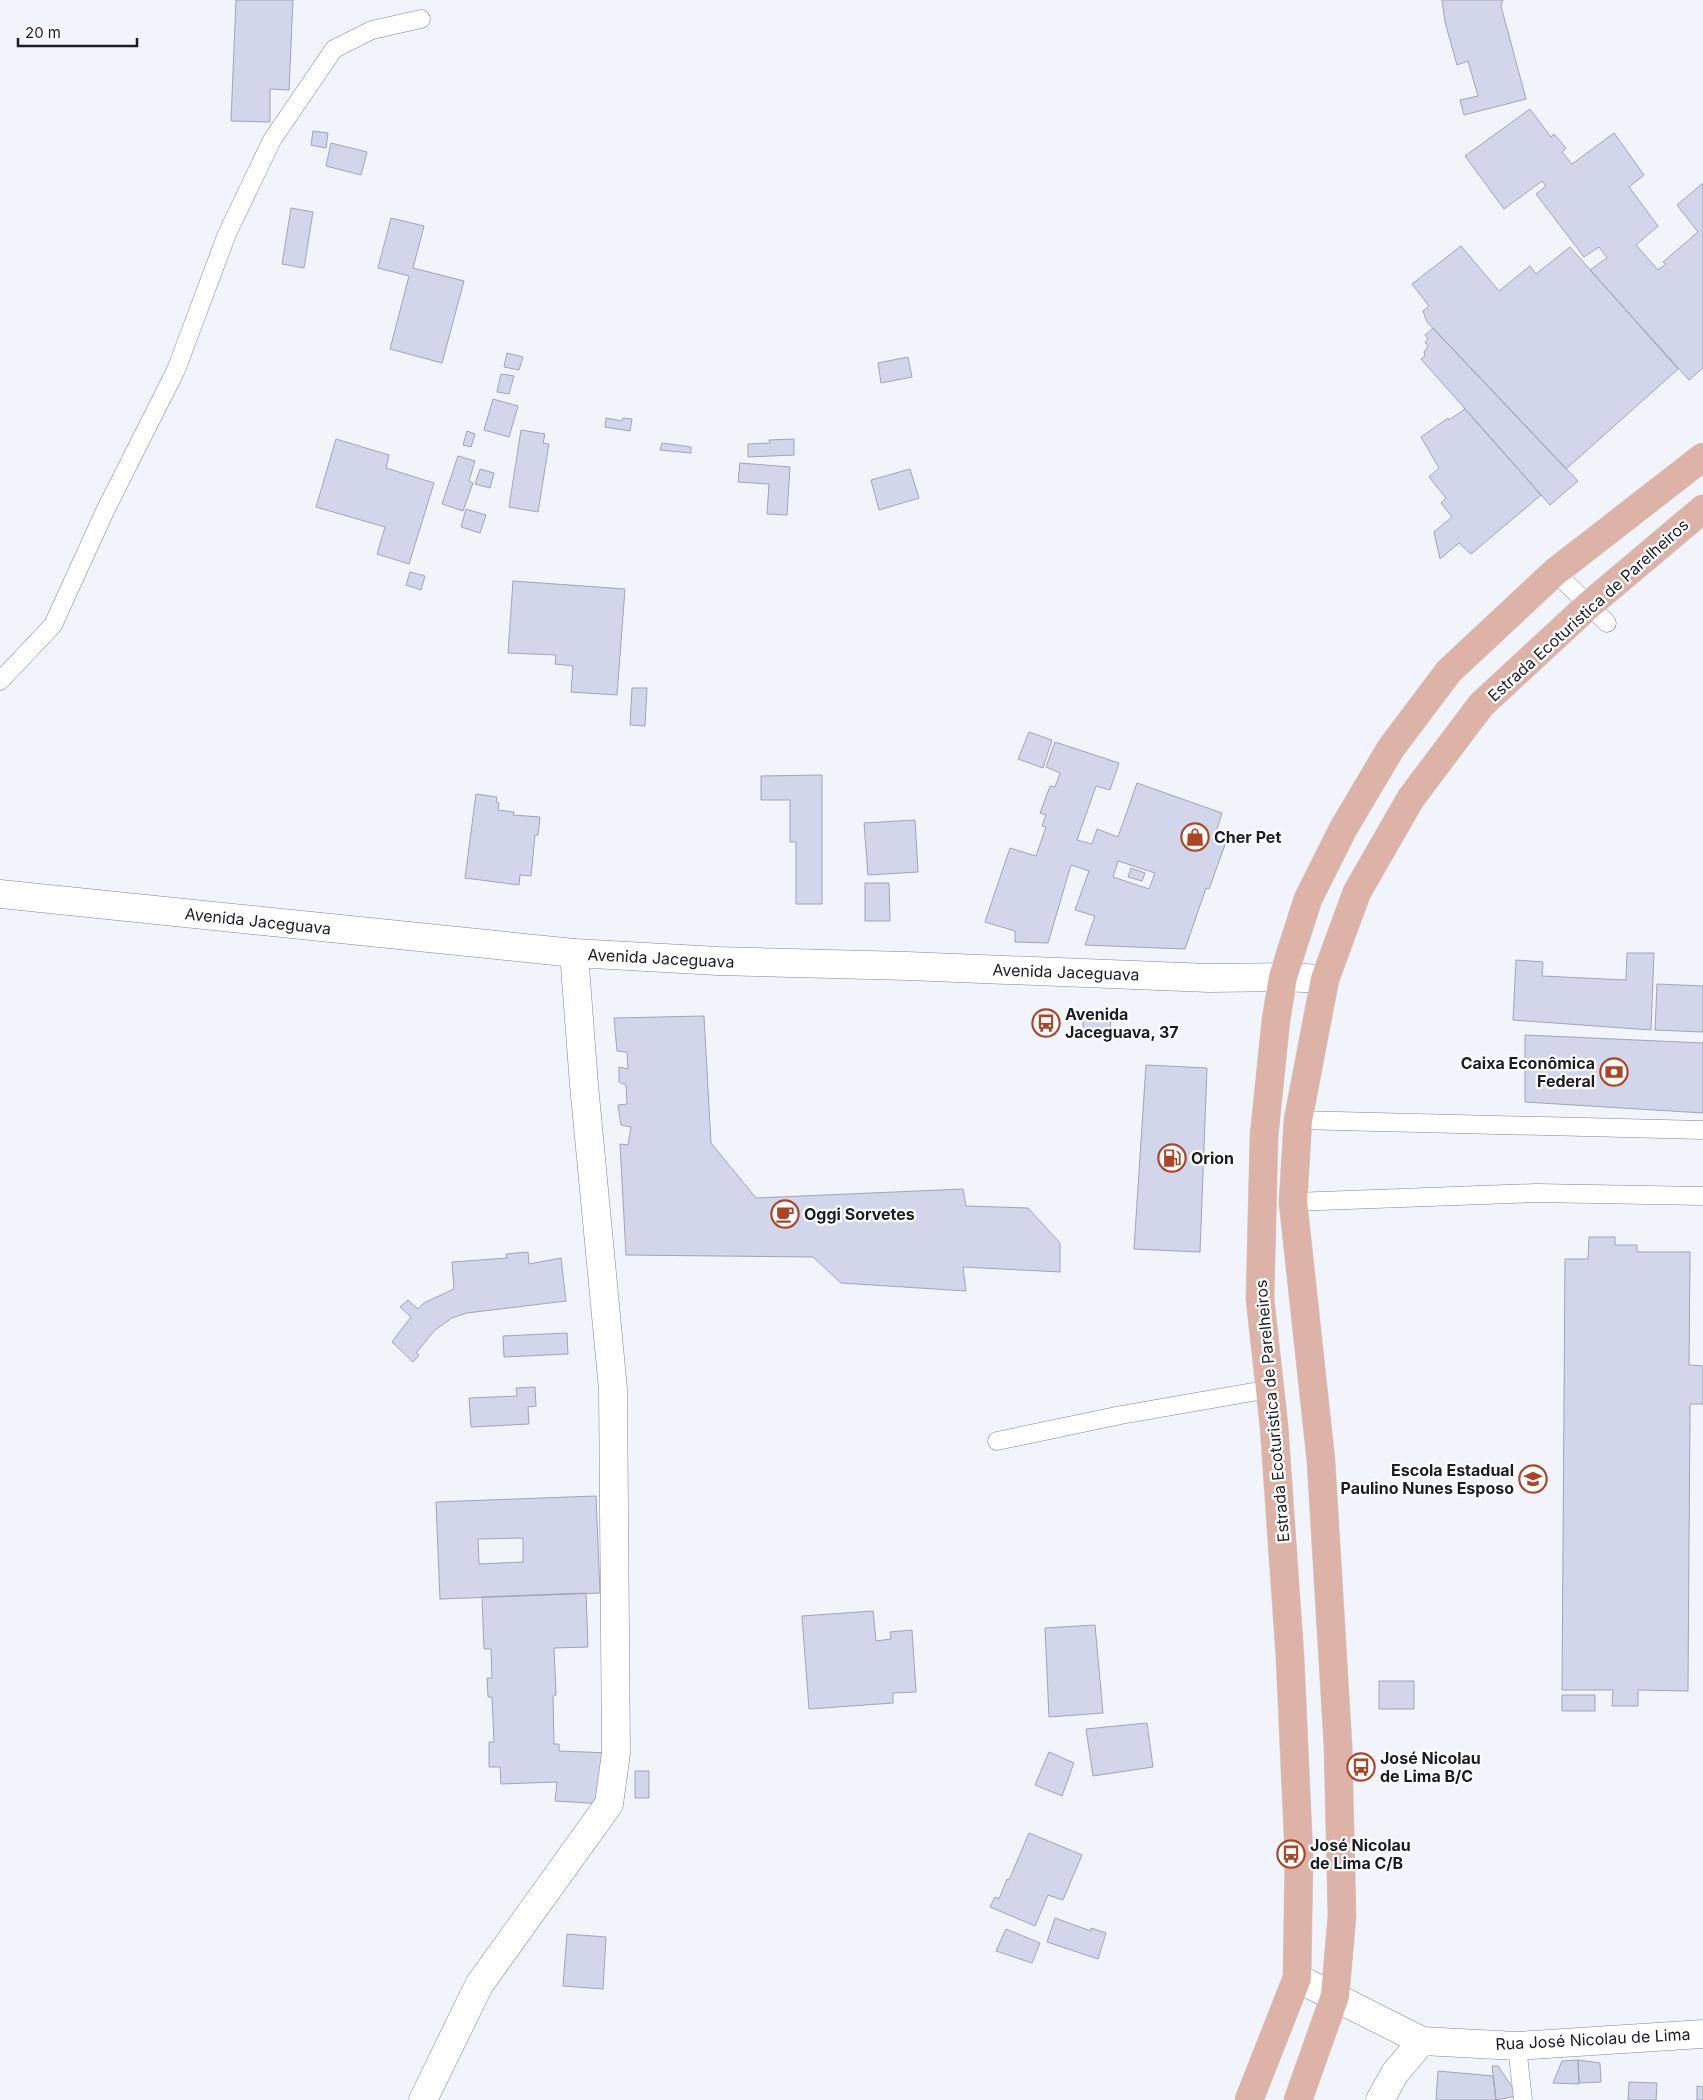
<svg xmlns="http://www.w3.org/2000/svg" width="1703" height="2100" font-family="Inter,sans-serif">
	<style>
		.building { fill: #d1d6ea; stroke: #9fa4b7; fill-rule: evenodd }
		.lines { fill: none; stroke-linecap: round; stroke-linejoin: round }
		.lane-casing { stroke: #7f8496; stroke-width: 19 }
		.street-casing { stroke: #7f8496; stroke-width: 29 }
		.secondary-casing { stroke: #7f8496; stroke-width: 29 }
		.primary-casing { stroke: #d1d2d3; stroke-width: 29 }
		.lane { stroke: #fff; stroke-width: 18 }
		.street { stroke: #fff; stroke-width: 28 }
		.secondary { stroke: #fff; stroke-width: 28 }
		.primary { stroke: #deb3a7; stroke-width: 28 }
		.labels { text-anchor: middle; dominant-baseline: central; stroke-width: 4.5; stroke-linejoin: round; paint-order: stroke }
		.street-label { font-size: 16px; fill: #1b1d24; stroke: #fff }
		.poi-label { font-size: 16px; font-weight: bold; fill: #1b1d24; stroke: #fff; text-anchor: start }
	</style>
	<rect width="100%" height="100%" fill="#f2f4fc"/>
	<path class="building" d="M236,0H293L289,90L270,89V122L231,121Z
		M1442,0H1503L1501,6L1526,99L1464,115L1460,100L1478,96L1468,61L1457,65L1445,22Z
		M1530,109L1551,137L1554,134L1566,148L1562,152L1572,164L1614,133L1644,175L1629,187L1658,226L1636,245L1658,270L1666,264L1663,262L1698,232L1677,205L1703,183V368L1689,380L1590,270L1607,258L1599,247L1584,257L1536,194L1546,186L1542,181L1504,209L1465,156Z
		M313,131L328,133L326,148L311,145Z
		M331,143L367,152L361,175L326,166Z
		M291,208L313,212L304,268L282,264Z
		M391,218L424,226L413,268L464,281L442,363L390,349L409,276L378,268Z
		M1461,246L1499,291L1530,266L1536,274L1570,247L1678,369L1566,469L1427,322L1423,311L1429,306L1412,284Z
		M1433,328L1578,481L1550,505L1421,359L1425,356L1424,352L1428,346L1425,342L1428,339L1425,335Z
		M507,353L523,357L519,370L504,367Z
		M908,357L912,377L881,383L878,363Z
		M501,374L514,376L509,394L497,392Z
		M493,399L518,406L509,437L484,430Z
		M1465,409L1541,495L1471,554L1459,543L1440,559L1434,532L1452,517L1441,503L1446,498L1429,477L1439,468L1421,437L1448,418L1449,420Z
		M606,418L622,421L623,418L632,419L630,431L605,427Z
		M521,430L545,434L543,443L549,444L538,512L509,507Z
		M467,431L475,434L471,447L463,445Z
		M336,439L389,455L386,468L434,483L409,564L377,554L385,527L316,507Z
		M794,439V455L748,457V444L770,443L769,440Z
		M662,443L691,447V453L660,450Z
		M458,456L475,461L469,481L473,483L463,511L442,504Z
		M740,463L790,467L787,515L767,514L769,484L738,482Z
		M480,469L494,473L490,488L475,484Z
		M910,469L919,498L879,510L871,480Z
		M466,509L486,515L480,533L461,527Z
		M410,572L425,576L421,590L406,585Z
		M513,581L625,589L617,695L571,692L573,666L555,664L556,655L508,653Z
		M632,688H647L645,726L630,725Z
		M1029,732L1052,740L1043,768L1018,759Z
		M1055,742L1119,763L1110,790L1096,786L1077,840L1092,844L1097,829L1118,837L1137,783L1222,813L1214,839L1226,842L1209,889L1206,888L1185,949L1085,945L1095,916L1075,910L1089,871L1071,865L1048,943L1015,942V931L985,922L1010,848L1036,856L1046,827L1042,826L1046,815L1040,813L1050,786L1055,787L1060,773L1046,767ZM1118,861L1155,873L1149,889L1113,877Z
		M822,775V904H796V842H790V800H761V776Z
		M476,794L497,797L496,802L499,803L498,810L514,812L513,815L540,817L538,835H535L531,876L520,875L519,885L465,878Z
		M915,820L918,872L868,875L864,823Z
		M1131,868L1145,873L1142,881L1128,877Z
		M865,883H889L890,921H865Z
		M1627,953H1654L1651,1030L1513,1020L1516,960L1543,962L1542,976L1626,980Z
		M1657,984L1703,986V1032L1655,1030Z
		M1083,1011H1111L1110,1034L1083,1033Z
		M704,1016L711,1143L756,1198L963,1189L966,1206L1028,1208L1060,1243V1272L963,1267L966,1291L841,1283L813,1257L626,1255L620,1144L628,1145L631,1127L621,1125L618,1105L627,1104L626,1085L619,1082V1067L628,1069L627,1052L617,1051L614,1018Z
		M1525,1035L1703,1043V1113L1525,1102Z
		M1146,1065L1207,1068L1200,1252L1134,1249Z
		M1589,1237H1615V1245H1637V1252H1690L1689,1365L1703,1366V1404H1690L1688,1691L1638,1690V1706H1612L1613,1690H1562L1565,1259H1588Z
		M528,1252L529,1264L561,1258L566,1301L467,1313L452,1318L435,1330L416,1353L419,1355L413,1362L392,1342L411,1317L400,1307L408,1300L418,1309L424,1303L454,1289L452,1262L507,1258L506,1254Z
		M567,1333L568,1354L504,1357L503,1336Z
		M535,1387L536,1406L528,1407L529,1424L471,1427L469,1398L517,1396L516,1388Z
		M596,1496L600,1593L440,1599L436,1502ZM523,1538V1562L479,1564L478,1539Z
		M586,1593L588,1647L554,1648L556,1695L553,1696L554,1744H559V1751L611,1753L606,1804L555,1801L557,1782L501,1784L500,1767H489V1742H494L492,1697H488L487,1678H492L491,1649H484L482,1597Z
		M873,1611L876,1641L891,1639L890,1632L912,1630L916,1692L893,1693V1703L809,1709L802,1616Z
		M1095,1625L1103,1713L1049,1717L1045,1628Z
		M1379,1681H1414V1709H1379Z
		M1562,1695H1595V1711H1562Z
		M1147,1723L1153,1767L1093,1776L1086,1729Z
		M1049,1752L1074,1763L1062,1796L1035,1785Z
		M635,1771H649V1798H635Z
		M1029,1833L1082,1855L1063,1900L1048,1895L1035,1926L990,1907L995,1897L999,1899L1007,1879L1009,1880Z
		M1055,1918L1091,1931V1928L1106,1933L1098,1959L1047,1942Z
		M1006,1929L1040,1943L1032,1963L996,1951Z
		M567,1934L606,1937L603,1989L563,1986Z
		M1578,2060L1579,2084L1553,2083L1562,2061Z
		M1578,2060L1600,2063L1601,2082L1579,2083Z
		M1492,2066H1498L1518,2096L1496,2100Z
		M1438,2071L1493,2076L1496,2100H1436Z
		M1629,2082L1657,2083L1656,2100H1628Z
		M1697,2086L1703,2087V2100H1697Z"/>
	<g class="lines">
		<g class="lane-casing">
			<path id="lane" d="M1555,572L1607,623
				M0,681L53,625L105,511L176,370L227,234L272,140L334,49L372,30L421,19
				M1298,1120L1703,1130
				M1293,1202L1536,1193L1703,1196
				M997,1441L1121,1415L1270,1389
				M1517,2046L1523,2100"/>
		</g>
		<g class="street-casing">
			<path id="street" d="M1297,1978L1422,2041L1517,2046L1703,2034
				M423,2100L479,1985L609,1804L616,1753L613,1389L584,1085L574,953
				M1380,2100L1395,2073L1422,2041"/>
		</g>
		<g class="secondary-casing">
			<path id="secondary" d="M0,894L574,953L718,961L907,966L1209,978L1283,977L1325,979"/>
		</g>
		<g class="primary-casing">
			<path id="primary" d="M1249,2100L1297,1978L1299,1857L1290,1657L1274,1426L1260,1299L1264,1136L1276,1020L1283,977L1308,899L1343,829L1391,748L1449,671L1555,572L1703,457
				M1298,2100L1335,1996L1342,1916L1338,1746L1321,1461L1293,1202L1298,1120L1325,979L1357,892L1411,798L1481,705L1589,605L1703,509"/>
		</g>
		<use href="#lane" class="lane"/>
		<use href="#street" class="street"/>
		<use href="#secondary" class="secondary"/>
		<use href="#primary" class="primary"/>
	</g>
	<defs>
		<g id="shop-ring" transform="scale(1.4375)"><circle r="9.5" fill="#fff" stroke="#ac4426" stroke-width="1.5"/><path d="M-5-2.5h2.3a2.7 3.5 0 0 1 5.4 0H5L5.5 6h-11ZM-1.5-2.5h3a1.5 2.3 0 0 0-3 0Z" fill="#ac4426"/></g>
		<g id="bus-ring" transform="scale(1.4375)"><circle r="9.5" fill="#fff" stroke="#ac4426" stroke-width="1.5"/><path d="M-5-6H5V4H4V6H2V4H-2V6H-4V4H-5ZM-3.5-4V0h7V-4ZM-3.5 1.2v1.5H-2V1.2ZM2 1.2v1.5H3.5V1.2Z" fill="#ac4426"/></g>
		<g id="bank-ring" transform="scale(1.4375)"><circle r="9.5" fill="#fff" stroke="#ac4426" stroke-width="1.5"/><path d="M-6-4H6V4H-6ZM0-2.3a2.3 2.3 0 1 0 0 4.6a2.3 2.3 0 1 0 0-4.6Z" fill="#ac4426"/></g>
		<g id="fuel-ring" transform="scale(1.4375)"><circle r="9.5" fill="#fff" stroke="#ac4426" stroke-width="1.5"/><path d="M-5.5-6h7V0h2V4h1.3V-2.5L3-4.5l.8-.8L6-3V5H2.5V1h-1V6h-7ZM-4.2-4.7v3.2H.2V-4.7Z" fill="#ac4426"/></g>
		<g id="cafe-ring" transform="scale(1.4375)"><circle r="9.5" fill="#fff" stroke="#ac4426" stroke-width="1.5"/><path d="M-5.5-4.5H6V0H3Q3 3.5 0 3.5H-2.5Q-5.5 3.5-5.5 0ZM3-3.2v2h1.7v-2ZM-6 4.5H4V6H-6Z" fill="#ac4426"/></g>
		<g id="school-ring" transform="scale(1.4375)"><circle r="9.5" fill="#fff" stroke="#ac4426" stroke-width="1.5"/><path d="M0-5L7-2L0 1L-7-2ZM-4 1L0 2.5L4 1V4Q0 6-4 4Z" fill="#ac4426"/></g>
	</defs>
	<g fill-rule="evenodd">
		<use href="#shop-ring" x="1195" y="837"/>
		<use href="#bus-ring" x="1046" y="1023"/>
		<use href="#bank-ring" x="1614" y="1072"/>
		<use href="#fuel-ring" x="1172" y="1158"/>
		<use href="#cafe-ring" x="785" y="1214"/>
		<use href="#school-ring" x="1533" y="1479"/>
		<use href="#bus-ring" x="1361" y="1767"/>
		<use href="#bus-ring" x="1291" y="1854"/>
	</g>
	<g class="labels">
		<g class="street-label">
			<text transform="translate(1588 610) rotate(-42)">Estrada Ecoturistica de Parelheiros</text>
			<text transform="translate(258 921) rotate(6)">Avenida Jaceguava</text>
			<text transform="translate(661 958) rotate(3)">Avenida Jaceguava</text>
			<text transform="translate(1066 972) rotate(2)">Avenida Jaceguava</text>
			<text transform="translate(1272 1411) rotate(-95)">Estrada Ecoturistica de Parelheiros</text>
			<text transform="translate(1593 2039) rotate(-3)">Rua José Nicolau de Lima</text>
		</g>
		<g class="poi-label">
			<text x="1214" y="837">Cher Pet</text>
			<text x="1065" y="1014">Avenida<tspan x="1065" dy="18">Jaceguava, 37</tspan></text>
			<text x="1595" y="1063" text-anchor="end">Caixa Econômica<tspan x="1595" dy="18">Federal</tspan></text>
			<text x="1191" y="1158">Orion</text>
			<text x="804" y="1214">Oggi Sorvetes</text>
			<text x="1514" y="1470" text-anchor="end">Escola Estadual<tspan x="1514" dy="18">Paulino Nunes Esposo</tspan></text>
			<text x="1380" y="1758">José Nicolau<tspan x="1380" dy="18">de Lima B/C</tspan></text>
			<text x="1310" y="1845">José Nicolau<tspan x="1310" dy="18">de Lima C/B</tspan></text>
		</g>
	</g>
	<path d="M18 38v8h119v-8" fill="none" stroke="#1b1d24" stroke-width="2.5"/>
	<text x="25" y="38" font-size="15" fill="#1b1d24" stroke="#ffffff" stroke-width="4" paint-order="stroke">20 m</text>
</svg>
